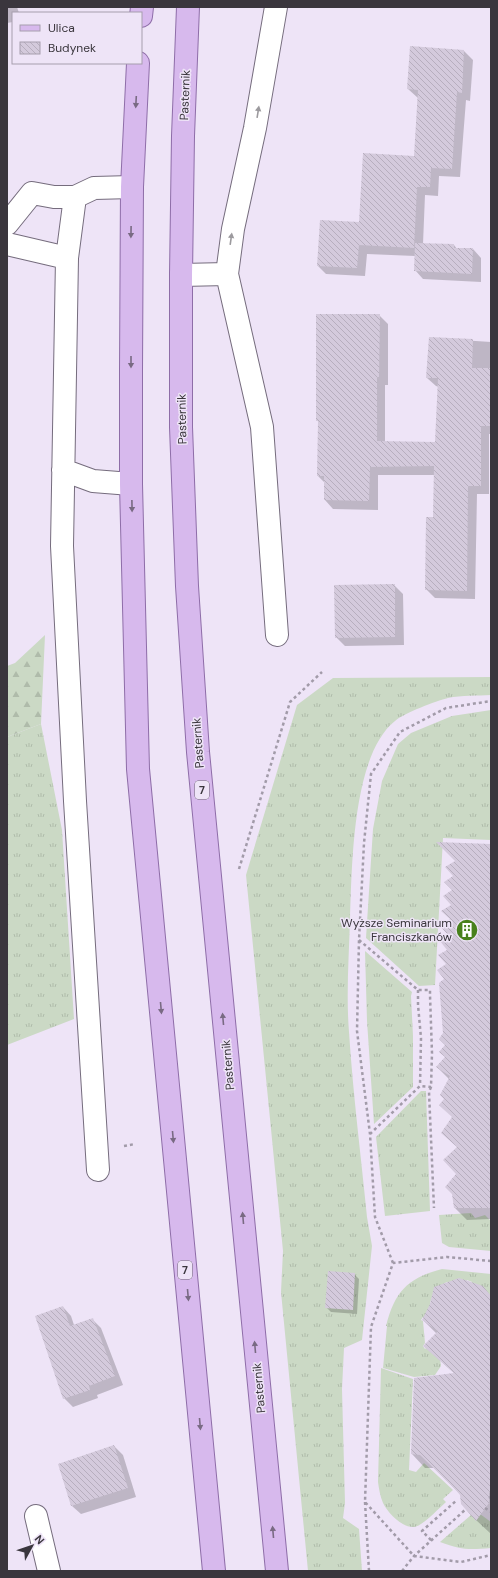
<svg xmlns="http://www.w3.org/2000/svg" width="498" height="1578" font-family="'DM Sans',sans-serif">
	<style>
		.grass { fill: url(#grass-tufts) }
		.forest { fill: url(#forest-firs) }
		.shadow { fill: #0003 }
		.building { fill: url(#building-back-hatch) }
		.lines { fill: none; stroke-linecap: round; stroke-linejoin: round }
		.minor-casing { stroke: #756c7d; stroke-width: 24 }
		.major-casing { stroke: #8e6da8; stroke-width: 24 }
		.path { stroke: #a29ba9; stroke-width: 2.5; stroke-dasharray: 3 3; stroke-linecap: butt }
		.minor { stroke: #fff; stroke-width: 22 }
		.major { stroke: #d7b9ed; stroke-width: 22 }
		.oneway { fill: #796a83 }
		.oneway2 { fill: #9c9a9e }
		.labels { text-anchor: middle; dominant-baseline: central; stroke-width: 3; stroke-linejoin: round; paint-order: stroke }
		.shield { fill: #eee4f7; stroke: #706a75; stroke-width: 1 }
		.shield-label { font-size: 11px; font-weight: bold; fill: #3a363d }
		.street-label { font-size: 12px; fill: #3a363d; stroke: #eee4f7 }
		.poi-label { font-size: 12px; fill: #3a363d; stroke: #eee4f7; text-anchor: end }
	</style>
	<defs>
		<pattern id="grass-tufts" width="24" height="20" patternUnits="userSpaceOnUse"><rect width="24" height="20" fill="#cbd9c5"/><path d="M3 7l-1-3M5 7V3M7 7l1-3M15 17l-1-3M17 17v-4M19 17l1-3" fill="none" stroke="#afbbaa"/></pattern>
		<pattern id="forest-firs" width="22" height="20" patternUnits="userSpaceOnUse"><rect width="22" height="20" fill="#cbd9c5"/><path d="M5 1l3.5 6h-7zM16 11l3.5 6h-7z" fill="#afbbaa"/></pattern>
		<pattern id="building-back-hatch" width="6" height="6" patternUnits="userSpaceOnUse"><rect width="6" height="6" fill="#d4cadc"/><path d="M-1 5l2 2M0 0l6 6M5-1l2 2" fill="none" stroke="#b7aebe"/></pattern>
	</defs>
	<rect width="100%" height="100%" fill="#eee4f7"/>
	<path class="grass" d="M491,677V695C477,696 462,695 448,698C436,701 404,713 395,721C352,755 352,867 350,919C349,956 346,994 349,1032C353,1094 361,1156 367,1217L372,1246L362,1340L344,1348L342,1389L345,1503L343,1518L359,1529L362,1571H308L281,1292L283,1251L246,875L297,705L333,678Z
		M491,710V840L443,838L435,985L419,986L366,938L373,829L382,781L398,744L411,733L452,716Z
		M41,724L62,830L74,1019L7,1045V737Z
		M365,951L412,992L411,996L413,1036V1087L374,1124L367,1021Z
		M421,1091H426L430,1211L385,1216L376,1137Z
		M471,1213L475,1218L485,1215L491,1221V1251L449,1247L442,1243L439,1215Z
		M442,1269L491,1274V1295L471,1287L472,1282L467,1280L466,1285L449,1287L447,1282C439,1285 432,1295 430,1303L435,1305L427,1319L423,1317L421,1320L423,1321L425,1343L423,1346L425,1349L428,1346L438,1345L441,1366L435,1375L414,1377L383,1368L387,1326H386C395,1291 408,1278 442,1269Z
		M381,1368L413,1379L409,1470L416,1472L424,1463L453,1490L443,1499L446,1502C439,1508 423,1526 414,1527C402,1528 388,1513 383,1503C380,1496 379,1489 378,1482Z
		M480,1514L491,1522V1548C469,1550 461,1550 440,1542L471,1515Z"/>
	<path class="forest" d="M45,635L41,724L7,737V666L15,663Z"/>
	<path class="shadow" d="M7,7H17L19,13H13V22L7,23Z
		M411,47L464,51L473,60L470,101L466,100L460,177L439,176L438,196L425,195L423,244L454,245L457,249H473L481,258V282L423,279L415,270V256L367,254L365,276L326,274L318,266L360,223L415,157L418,98L408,89Z
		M379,315L388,324V385H385V442L436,443L439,387L436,386L427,378L430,338L491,342V434H489V494H477L475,599L435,598L426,589L434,518L435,475H378V510L333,509L325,500V483L318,476L319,423L317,420Z
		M394,585L403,594L404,645L345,646L336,637Z
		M491,845V1220L490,1219L467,1220L455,1208L458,1148L453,1117L445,1099L449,1079L437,1067L446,1057V1045L444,1033L446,979L455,876Z
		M354,1274L359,1279L357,1314L331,1312L326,1307Z
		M482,1287L491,1296V1531L490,1533L476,1520L461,1495L434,1468H425L412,1454L455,1374L424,1346L437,1334L423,1320Z
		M63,1307L71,1316L74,1325L92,1319L101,1328L123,1385L97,1395L98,1398L73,1407L64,1398Z
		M114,1446L123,1455L136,1497L81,1514L72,1506Z"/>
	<path class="building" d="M410,46L464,50L462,93L457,92L452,169L431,168L430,187H417L414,248L359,245L357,268L317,266L320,220L359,222L363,153L414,156L418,90L407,89Z
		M415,243L454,244V248H473L472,274L414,271Z
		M316,314H380L379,377H377V441L435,442L438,378H426L429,337L473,339L472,368H491V426H481V486H468L467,591L425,590L426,517H433L434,466L370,467L369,501L324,500V476H317L318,421H316Z
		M395,584V637L335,638L334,585Z
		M436,842L491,844V1208H454L452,1194L445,1187L456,1174L443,1160L457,1147L441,1133L452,1117L439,1105L444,1099L440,1095L450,1076L436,1067L445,1057L439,1052L445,1045L439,1039L443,1033L439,983L444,979L437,970L446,964L438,955L447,950L440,941L449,936L440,926L450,919L441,911L451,905L443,896L452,890L444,882L453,876L445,867L455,861Z
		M328,1271L355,1273L353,1310L325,1308Z
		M459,1278L483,1286L491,1296V1490L489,1493V1503L476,1521L461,1504L460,1495L454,1488L420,1455L411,1454L414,1378L454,1373L423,1346L438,1331L422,1320L430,1304L434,1287Z
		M63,1306L70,1326L93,1318L115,1376L89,1386L90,1390L63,1399L35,1316Z
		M114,1445L128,1488L71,1506L58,1464Z"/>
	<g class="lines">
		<g class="minor-casing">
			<path id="minor" d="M75,197L67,258L62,546L75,801L98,1170
				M7,224L32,193L54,197H75L94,188L132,187
				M7,244L67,258
				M227,274L262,427L277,635
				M181,275L227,274L233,229L255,128L276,7
				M63,470L93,481L131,484
				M36,1516L49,1571"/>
		</g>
		<g class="major-casing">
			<path id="major" d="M188,7L183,136L181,275V427L187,586L198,752L277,1571
				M141,16L142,7
				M138,63L132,187L131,371V484L138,769L214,1571"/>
		</g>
		<path class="path" d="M239,869L290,702L322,672
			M359,940L418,990H430V995L432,1053L431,1087L420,1086L370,1134
			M418,990V1005L421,1038L420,1086
			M431,1087L429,1092L434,1208
			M124,1146L135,1144
			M491,1261L447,1257L393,1263L371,1327L365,1502L414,1556L461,1562L491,1555
			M393,1263L375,1217L370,1134L357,1031L359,940L364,843L371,774L400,732L446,708L491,701
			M489,1497L491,1498
			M365,1502L369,1571
			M485,1508L491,1512
			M431,1540L422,1531L457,1500
			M402,1571L414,1556L466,1509"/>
		<use href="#minor" class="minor"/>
		<use href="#major" class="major"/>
	</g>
	<defs><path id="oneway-solid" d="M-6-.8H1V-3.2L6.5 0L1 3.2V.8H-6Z"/></defs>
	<g class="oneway">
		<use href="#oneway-solid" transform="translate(136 102) rotate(93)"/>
		<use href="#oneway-solid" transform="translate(131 232) rotate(91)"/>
		<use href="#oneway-solid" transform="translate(131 362) rotate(90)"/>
		<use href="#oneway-solid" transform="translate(132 506) rotate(89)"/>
		<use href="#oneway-solid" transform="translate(161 1008) rotate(85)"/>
		<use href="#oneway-solid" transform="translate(223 1019) rotate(-95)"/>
		<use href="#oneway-solid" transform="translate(173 1137) rotate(85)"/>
		<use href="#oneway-solid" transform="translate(243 1218) rotate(-95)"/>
		<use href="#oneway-solid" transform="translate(188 1295) rotate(85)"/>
		<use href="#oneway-solid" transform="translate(255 1347) rotate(-95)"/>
		<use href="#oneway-solid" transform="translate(200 1424) rotate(85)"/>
		<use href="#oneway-solid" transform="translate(273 1532) rotate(-95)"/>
	</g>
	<g class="oneway2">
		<use href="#oneway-solid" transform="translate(258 112) rotate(-81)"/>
		<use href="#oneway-solid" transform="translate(231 239) rotate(-82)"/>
	</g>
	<defs>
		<g id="building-disc" transform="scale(1.15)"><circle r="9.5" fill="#48811c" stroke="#eee4f7"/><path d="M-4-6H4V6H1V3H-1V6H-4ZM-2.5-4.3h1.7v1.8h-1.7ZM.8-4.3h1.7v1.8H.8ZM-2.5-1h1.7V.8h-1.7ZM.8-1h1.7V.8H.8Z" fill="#fff"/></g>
	</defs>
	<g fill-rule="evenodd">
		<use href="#building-disc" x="467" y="930"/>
	</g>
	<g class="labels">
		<g class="shield">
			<rect x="195" y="781" width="14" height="18" rx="3"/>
			<rect x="178" y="1261" width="14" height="18" rx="3"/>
		</g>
		<g class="shield-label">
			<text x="202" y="790">7</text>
			<text x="185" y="1270">7</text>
		</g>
		<g class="street-label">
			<text transform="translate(185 95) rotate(-88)">Pasternik</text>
			<text transform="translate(182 419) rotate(-91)">Pasternik</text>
			<text transform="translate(198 743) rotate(-94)">Pasternik</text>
			<text transform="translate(228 1065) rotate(-95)">Pasternik</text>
			<text transform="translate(259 1388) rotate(-95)">Pasternik</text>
		</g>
		<g class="poi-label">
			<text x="452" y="923">Wyższe Seminarium<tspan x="452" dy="14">Franciszkanów</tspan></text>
		</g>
	</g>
	<rect width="498" height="1578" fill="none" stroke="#3a363d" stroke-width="16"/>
	<rect x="12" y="12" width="130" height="52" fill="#eee4f7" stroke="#a69ead"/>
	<rect x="20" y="25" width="20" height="6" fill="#d7b9ed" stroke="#a69ead"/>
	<text x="48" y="32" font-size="12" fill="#3a363d">Ulica</text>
	<rect x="20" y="42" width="20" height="12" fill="url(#building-back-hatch)" stroke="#a69ead"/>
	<text x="48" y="52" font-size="12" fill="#3a363d">Budynek</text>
	<g transform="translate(32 1546) rotate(50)" stroke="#eee4f7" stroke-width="3" paint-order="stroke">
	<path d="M0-3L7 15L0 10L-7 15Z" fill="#3a363d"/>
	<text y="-6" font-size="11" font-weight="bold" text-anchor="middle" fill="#3a363d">N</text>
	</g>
</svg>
